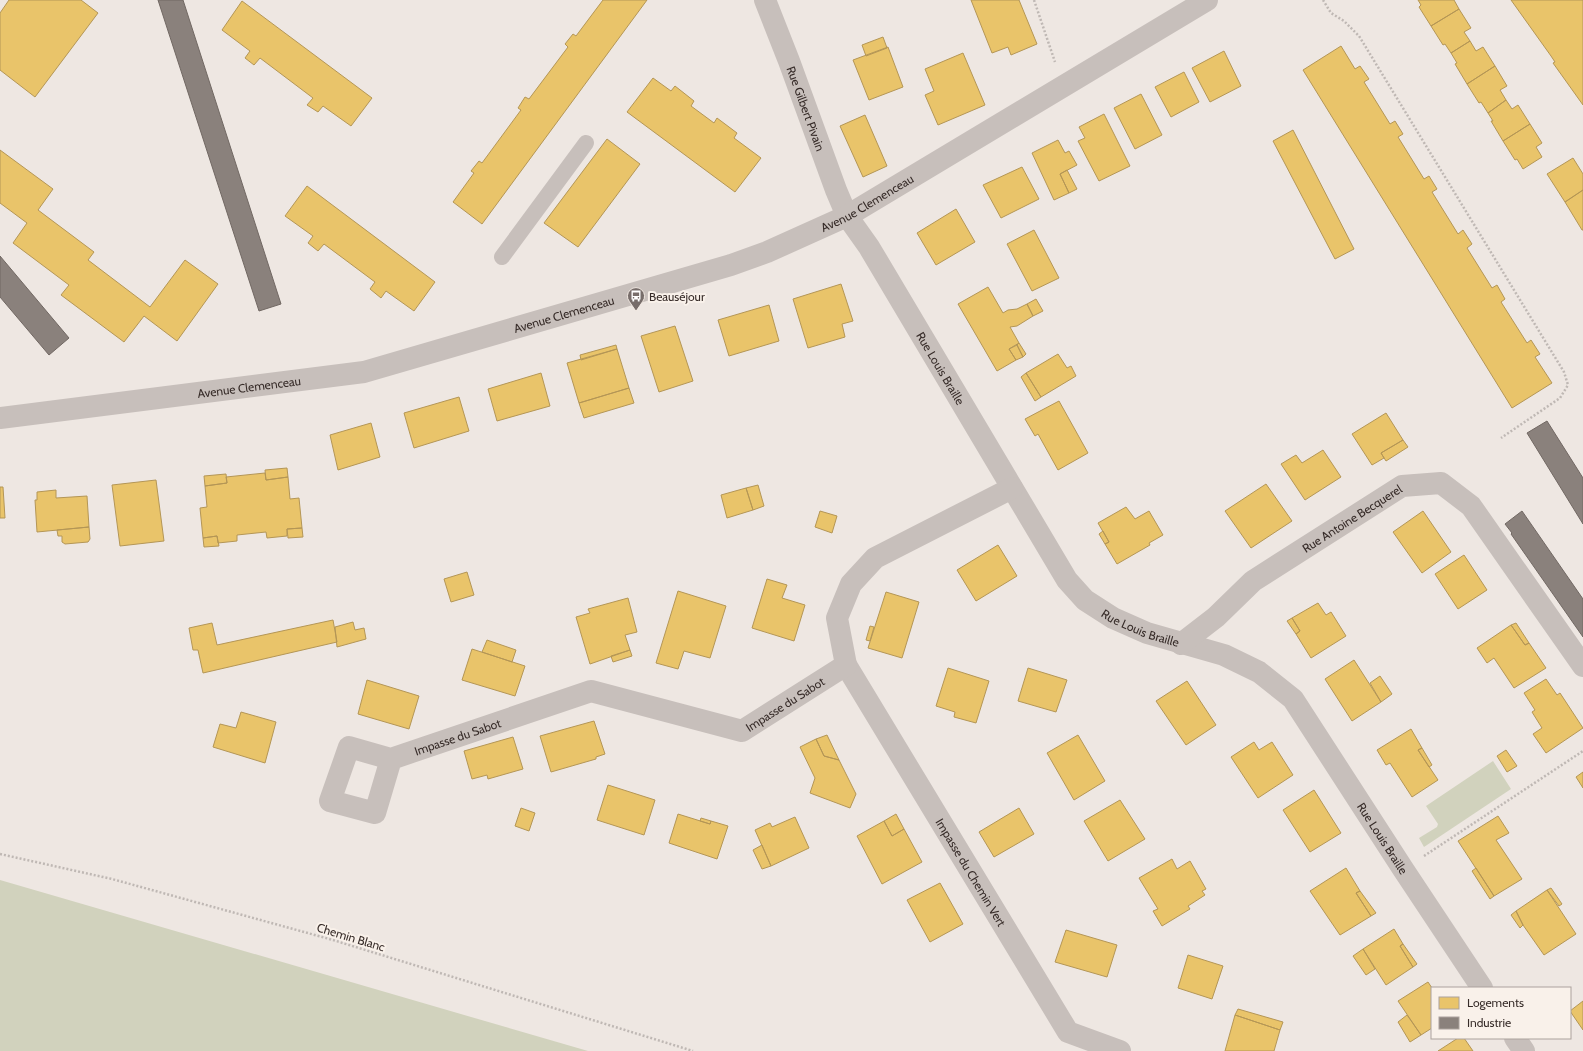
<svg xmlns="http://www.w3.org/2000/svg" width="1583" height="1051" font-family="Cabin,sans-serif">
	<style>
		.green { fill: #d1d2bd }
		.homes { fill: #e9c46a; stroke: #b49656 }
		.industry { fill: #8a817c; stroke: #716863 }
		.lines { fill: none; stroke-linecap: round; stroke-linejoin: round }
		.path { stroke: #bfb8b4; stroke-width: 2.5; stroke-dasharray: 2 2; stroke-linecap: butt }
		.lane { stroke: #c7bfbb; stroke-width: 16 }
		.street { stroke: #c7bfbb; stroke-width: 22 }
		.labels { text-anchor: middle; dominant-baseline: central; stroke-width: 4; stroke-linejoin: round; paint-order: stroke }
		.street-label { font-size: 12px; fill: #372c29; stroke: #f9f1ea }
		.poi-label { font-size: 12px; fill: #372c29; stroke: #f9f1ea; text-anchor: start }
	</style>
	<rect width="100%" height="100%" fill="#eee7e2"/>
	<path class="green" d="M1493,761L1511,789L1424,847L1419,838L1437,827L1438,824L1426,806Z
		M0,880L588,1051H0Z"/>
	<path class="homes" d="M9,0H81L98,13L35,97L0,70V13Z
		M603,0H647L482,224L453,202L474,173L471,171L479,161L482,163L521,110L518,108L525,97L529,99L568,47L565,44L573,34L576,36Z
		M971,0H1019L1037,44L1011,55L1008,47L992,53Z
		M1418,0H1454L1459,9L1431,26L1419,7L1421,5Z
		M1511,0H1583V105L1553,63L1555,62L1551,56Z
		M242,1L372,98L351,126L323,106L318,112L307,105L313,98L260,58L254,65L245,58L250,51L222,30Z
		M1459,9L1471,28L1464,32L1470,41L1451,53L1445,44L1443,45L1431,26Z
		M883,37L887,48L866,56L862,45Z
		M1470,41L1476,51L1483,47L1495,66L1467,84L1455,64L1457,63L1451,53Z
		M1341,46L1355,69L1360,66L1369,79L1364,82L1390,124L1395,121L1403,134L1398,137L1424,179L1429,176L1437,189L1432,192L1458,234L1463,230L1472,244L1467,248L1492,288L1497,285L1505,299L1501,302L1527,343L1531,340L1540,354L1535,357L1552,383L1512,408L1303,70Z
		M888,47L903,87L869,100L853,60Z
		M1224,51L1241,86L1210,102L1192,68Z
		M963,53L985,105L938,125L925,95L934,91L925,69Z
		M1495,66L1507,86L1500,90L1506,100L1488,113L1481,102L1479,103L1467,84Z
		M1184,72L1199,102L1171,117L1155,87Z
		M653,78L671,91L675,86L694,101L691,106L714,123L717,118L737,133L734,138L761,158L735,192L627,112Z
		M1141,94L1162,135L1135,149L1114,108Z
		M1506,100L1512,109L1518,105L1530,124L1503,141L1491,121H1493L1488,113Z
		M1104,114L1130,166L1099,181L1078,141L1085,138L1079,127Z
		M865,115L887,166L863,177L840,126Z
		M1530,124L1542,143L1536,147L1542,157L1523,169L1517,159L1515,160L1503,141Z
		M1293,130L1354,249L1335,259L1273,141Z
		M607,139L640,164L578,247L544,223Z
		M1058,140L1065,153L1069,151L1077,165L1060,174L1069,193L1054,200L1032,153Z
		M0,150L53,189L38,210L94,252L88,260L150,307L185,260L218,284L177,341L144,316L124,342L61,295L69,285L13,243L27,223L0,203Z
		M1573,158L1583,174V190L1565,202L1547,174Z
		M1022,167L1039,199L1001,218L983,185Z
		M1067,170L1077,189L1069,193L1060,174Z
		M307,186L435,282L414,311L386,291L381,298L370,289L375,282L324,244L318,251L308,243L313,236L285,216Z
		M1583,190V230H1582L1565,202Z
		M956,209L975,242L936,265L917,233Z
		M1034,230L1059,278L1032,291L1007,244Z
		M841,284L853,321L842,324L845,337L808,348L793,299Z
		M988,287L1003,313L1008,310L1017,309L1027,304L1033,316L1017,326L1010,327L1019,343L1009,349L1016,360L997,371L958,304Z
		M1036,299L1043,311L1033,316L1027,304Z
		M769,305L779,341L729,356L718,320Z
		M675,326L693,381L659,392L641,336Z
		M1019,343L1026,354L1023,357L1017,345Z
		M616,345L617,349L581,360L580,355Z
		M1017,345L1023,357L1016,360L1009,349Z
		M617,349L629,388L579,403L567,363Z
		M1058,354L1067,368L1071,366L1076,376L1041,397L1026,373Z
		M541,373L550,406L497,421L488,389Z
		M1026,373L1041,397L1035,401L1021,377Z
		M629,388L634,403L584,418L579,403Z
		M459,397L469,431L414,448L404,413Z
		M1059,401L1088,453L1058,470L1038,434L1035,436L1025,419Z
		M1386,413L1403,440L1381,453L1384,458L1372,465L1352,434Z
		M371,423L380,457L338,470L330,435Z
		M1403,440L1408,447L1386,461L1381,453Z
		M1323,450L1341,477L1305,500L1281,464L1296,455L1302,463Z
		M287,468L288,477L266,480L265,470Z
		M265,473L266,480L288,477L290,499L299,498L302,528L287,529V536L267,538L266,532L237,535V541L218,543L217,536L203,538L200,508L207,507L205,486L227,483L226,477Z
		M226,474L227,483L205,486L204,476Z
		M156,480L164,541L120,546L112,485Z
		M1266,484L1292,521L1251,548L1225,511Z
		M758,485L764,506L753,510L746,488Z
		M0,487H3L5,518H0Z
		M746,488L753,510L727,518L721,495Z
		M56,490V498L87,496L89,527L37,532L35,500H37V492Z
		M1126,507L1135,519L1149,511L1163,535L1149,543L1150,545L1117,564L1105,544L1109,542L1098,523Z
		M820,511L837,516L832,533L815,527Z
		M1423,511L1451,552L1422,573L1393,532Z
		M89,527L90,539L88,542L65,544L62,542V536H58L57,530Z
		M302,528L303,537L288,538L287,529Z
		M1103,531L1109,542L1105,544L1099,534Z
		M217,536L219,546L204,547L203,538Z
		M998,545L1017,576L976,601L957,570Z
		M1464,555L1487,590L1458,609L1435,574Z
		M467,572L474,595L451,602L444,579Z
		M767,579L787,585L782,598L805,605L794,641L752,628Z
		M678,591L726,606L710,658L684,651L678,669L656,663Z
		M886,592L919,602L902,658L868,648Z
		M628,598L637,632L625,635L630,650L590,664L576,617L590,613L588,609Z
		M1318,603L1326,615L1331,612L1346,636L1311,658L1296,634L1300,631L1292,618Z
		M1292,618L1300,631L1296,634L1287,621Z
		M333,620L337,642L203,673L198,650H193L189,628L212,623L217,645Z
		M353,622L355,630L364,628L366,639L337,647L335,627Z
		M1516,623L1529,643L1525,645L1511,625Z
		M1511,625L1525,645L1529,643L1546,668L1514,688L1494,658L1487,663L1477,648Z
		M870,626L874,627L870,641L866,640Z
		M487,640L516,650L512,662L482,652Z
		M472,649L525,666L515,696L462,680Z
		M630,650L632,656L613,662L611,656Z
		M1354,660L1381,702L1352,721L1325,679Z
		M948,668L989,681L976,723L954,717L955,712L936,706Z
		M1028,668L1067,680L1056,712L1018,701Z
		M1380,676L1392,694L1381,702L1370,683Z
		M1546,679L1557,695L1560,693L1583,728L1546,753L1533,734L1542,728L1532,712L1535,710L1524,693Z
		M367,680L419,696L409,729L358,714Z
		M1187,681L1216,725L1186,745L1156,701Z
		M241,712L276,722L265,763L213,747L220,724L236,728Z
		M594,721L605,754L596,757V759L551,772L540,736Z
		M1411,729L1422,748L1418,750L1438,780L1412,797L1390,763L1386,765L1377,750Z
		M827,735L839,760L824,756L816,739Z
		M1078,735L1105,781L1074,800L1047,753Z
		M513,737L523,769L488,779L487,775L472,779L464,751Z
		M816,739L824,756L839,760L856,794L850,808L810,793L815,778L800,747Z
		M1254,742L1259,750L1272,742L1293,775L1258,798L1231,757Z
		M1422,748L1432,765L1429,767L1418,750Z
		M1506,750L1517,766L1507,772L1497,756Z
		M1583,772V788L1576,777Z
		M608,785L655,800L644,835L597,820Z
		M1314,790L1341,833L1310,852L1283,810Z
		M1120,800L1145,839L1108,861L1084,821Z
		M521,808L535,813L529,831L515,826Z
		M1019,808L1034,834L994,857L979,832Z
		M678,814L710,824L711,821L728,826L717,859L669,843Z
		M896,814L904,829L892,836L884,821Z
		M1498,816L1509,833L1496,840L1522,879L1494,896L1458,841Z
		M795,817L809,848L771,866L755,830L770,823L772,827Z
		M701,818L711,821L710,824L700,821Z
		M884,821L892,836L904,829L922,862L882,884L857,836Z
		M762,845L771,866L762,869L753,850Z
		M1172,859L1177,869L1190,861L1206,889L1202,891L1205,895L1188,906L1190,909L1162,926L1153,911L1158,909L1139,878Z
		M1346,868L1360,891L1356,893L1371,916L1340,935L1310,891Z
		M1476,868L1494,896L1490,899L1472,871Z
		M940,883L963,924L930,942L907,900Z
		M1551,888L1562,904L1559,906L1547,890Z
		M1547,890L1576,934L1544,955L1523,925L1516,911Z
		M1360,891L1376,913L1371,916L1356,893Z
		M1516,911L1523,925L1520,928L1511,915Z
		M1394,929L1403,944L1400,946L1413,967L1386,985L1363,949Z
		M1066,930L1117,945L1107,977L1055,962Z
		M1403,944L1417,964L1413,967L1400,946Z
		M1363,949L1375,969L1366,975L1353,956Z
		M1188,955L1223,966L1212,999L1178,988Z
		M1428,982L1432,988V1028L1421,1035L1398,1001Z
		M1583,1001V1030L1570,1011Z
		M1238,1009L1283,1022L1280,1030L1235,1015Z
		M1235,1015L1280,1030L1274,1051H1225Z
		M1407,1015L1421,1035L1410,1042L1398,1022Z
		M1458,1038H1464L1473,1051H1438Z"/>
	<path class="industry" d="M158,0H183L281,304L259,311Z
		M0,256L69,338L49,355L0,297Z
		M1547,421L1583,478V524L1527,433Z
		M1522,511L1583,599V637L1511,534L1512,533L1505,524Z"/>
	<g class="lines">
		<path class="path" d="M1034,0L1055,62
			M1323,0L1331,13L1344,21L1359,36L1564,372L1568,385L1560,398L1501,438
			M0,854L112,879L333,940L693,1051
			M1424,856L1583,751"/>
		<path class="lane" d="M502,257L586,143"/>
		<g class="street">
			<path id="s1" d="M765,0L789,61L836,190L847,216L869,247L1067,580L1085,600L1113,618L1147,633L1224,655L1259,672L1293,699L1403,869L1482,988"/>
			<path id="s2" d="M0,418L364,372L731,265L767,252L847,216L1207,0"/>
			<path id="s3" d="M1181,644L1216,617L1253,581L1402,486L1441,483L1471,506L1583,666"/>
			<path id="s4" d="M846,665L1068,1032L1120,1051"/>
			<path id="s5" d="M391,759L349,747L330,801L375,813L391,759L591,691L742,731L846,665L837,618L851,584L875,558L1012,488"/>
			<path d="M1515,1038L1524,1051"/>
		</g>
	</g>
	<defs>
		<g id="bus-pin" transform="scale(0.9)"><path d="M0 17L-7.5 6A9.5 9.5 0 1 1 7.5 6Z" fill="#776d6a" stroke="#f9f1ea"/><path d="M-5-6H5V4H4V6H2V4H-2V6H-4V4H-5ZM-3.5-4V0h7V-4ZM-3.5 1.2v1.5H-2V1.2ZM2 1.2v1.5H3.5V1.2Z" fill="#fff"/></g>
	</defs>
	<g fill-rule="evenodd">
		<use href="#bus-pin" x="636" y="296"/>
	</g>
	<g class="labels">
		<g class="street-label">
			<text stroke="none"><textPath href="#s1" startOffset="116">Rue Gilbert Pivain</textPath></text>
			<text stroke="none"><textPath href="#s2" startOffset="899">Avenue Clemenceau</textPath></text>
			<text stroke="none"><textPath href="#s2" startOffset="575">Avenue Clemenceau</textPath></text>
			<text stroke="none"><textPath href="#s1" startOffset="410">Rue Louis Braille</textPath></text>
			<text stroke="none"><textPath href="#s2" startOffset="251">Avenue Clemenceau</textPath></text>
			<text stroke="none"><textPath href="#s3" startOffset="213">Rue Antoine Becquerel</textPath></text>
			<text stroke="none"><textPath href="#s1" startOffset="746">Rue Louis Braille</textPath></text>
			<text stroke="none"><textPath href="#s5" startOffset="622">Impasse du Sabot</textPath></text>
			<text stroke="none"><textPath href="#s5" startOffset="274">Impasse du Sabot</textPath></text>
			<text stroke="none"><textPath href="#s1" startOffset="1082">Rue Louis Braille</textPath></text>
			<text stroke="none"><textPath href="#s4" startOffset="242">Impasse du Chemin Vert</textPath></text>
			<text transform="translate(351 937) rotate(17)">Chemin Blanc</text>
		</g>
		<g class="poi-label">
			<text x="649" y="296">Beauséjour</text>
		</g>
	</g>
	<rect x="1431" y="987" width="140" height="52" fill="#f9f1ea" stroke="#aba29d"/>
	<rect x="1439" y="997" width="20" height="12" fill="#e9c46a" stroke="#aba29d"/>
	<text x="1467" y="1007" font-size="12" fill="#372c29">Logements</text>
	<rect x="1439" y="1017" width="20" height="12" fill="#8a817c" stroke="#aba29d"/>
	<text x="1467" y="1027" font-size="12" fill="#372c29">Industrie</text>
</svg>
